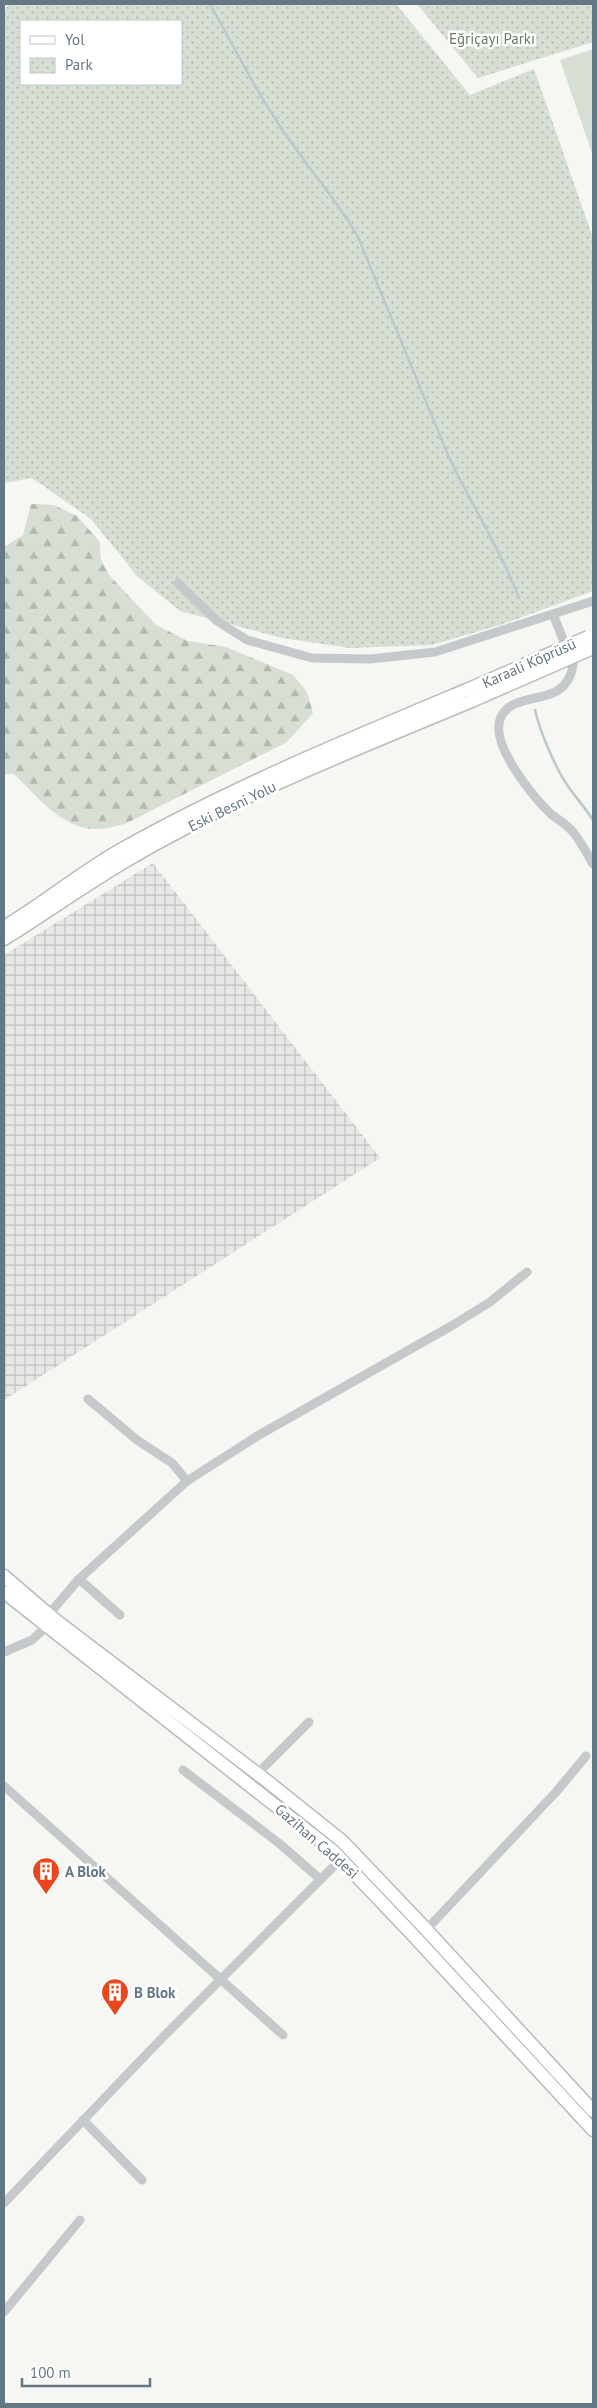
<svg xmlns="http://www.w3.org/2000/svg" width="597" height="2408" font-family="'PT Sans',sans-serif">
	<style>
		.industrial { fill: url(#industrial-grid) }
		.forest { fill: url(#forest-firs) }
		.park { fill: url(#park-dots); fill-rule: evenodd }
		.pitch { fill: #d7ded3 }
		.lines { fill: none; stroke-linecap: round; stroke-linejoin: round }
		.stream { stroke: #bbc8cc; stroke-width: 2.5 }
		.secondary-casing { stroke: #b5bbbf; stroke-width: 15 }
		.street { stroke: #c6c9cc; stroke-width: 9 }
		.secondary { stroke: #fff; stroke-width: 12 }
		.secondary-bridge-casing { stroke: #b5bbbf; stroke-width: 15; stroke-linecap: butt }
		.secondary-bridge { stroke: #fff; stroke-width: 12 }
		.labels { text-anchor: middle; dominant-baseline: central; stroke-width: 5; stroke-linejoin: round; paint-order: stroke }
		.park-label { font-size: 15px; fill: #697c63; stroke: #fff }
		.street-label { font-size: 15px; fill: #647785; stroke: #fff }
		.poi-label { font-size: 15px; font-weight: bold; fill: #647785; stroke: #fff; text-anchor: start }
	</style>
	<defs>
		<pattern id="industrial-grid" width="8" height="8" patternUnits="userSpaceOnUse" patternTransform="scale(1.25)"><rect width="8" height="8" fill="#e7e8e6"/><path d="M0 4h8M4 0v8" fill="none" stroke="#bfc1c0"/></pattern>
		<pattern id="forest-firs" width="22" height="20" patternUnits="userSpaceOnUse" patternTransform="scale(1.25)"><rect width="22" height="20" fill="#d7ded3"/><path d="M5 1l3.5 6h-7zM16 11l3.5 6h-7z" fill="#b2b9b1"/></pattern>
		<pattern id="park-dots" width="8" height="8" patternUnits="userSpaceOnUse" patternTransform="scale(1.25)"><rect width="8" height="8" fill="#d7ded3"/><path d="M2 2h.1M6 6h.1" fill="none" stroke="#b2b9b1" stroke-width="1.8" stroke-linecap="round"/></pattern>
	</defs>
	<rect width="100%" height="100%" fill="#f6f6f2"/>
	<path class="industrial" d="M153,863L380,1158L4,1400V955Z"/>
	<path class="forest" d="M31,504L54,505L77,516L99,541L101,560L109,575L156,625L188,641L226,647L293,675L307,692L313,713L287,742L125,824C117,825 107,829 99,829C63,831 37,796 14,774H4V547L23,535Z"/>
	<path class="park" d="M9,4H396L470,95L534,69L593,238V591L503,624L432,645L350,648L282,638L180,611L137,576L91,519L32,478L4,483V11ZM21,21H181V84H21Z
		M417,4H593V42L478,78Z"/>
	<path class="pitch" d="M593,49V156L560,60Z"/>
	<g class="lines">
		<path class="stream" d="M210,4C237,52 262,104 296,149C317,179 340,205 358,237L448,455C470,503 500,548 519,598
			M535,710C540,732 557,772 570,789C578,800 586,809 593,820"/>
		<g class="secondary-casing">
			<path id="secondary" d="M4,927C45,903 82,871 124,848C235,786 352,738 469,689
				M4,939C46,913 86,884 129,859C238,795 357,749 474,700
				M4,1576L54,1619L267,1781L342,1841L422,1925L593,2111
				M4,1592L333,1851L412,1934L593,2130"/>
		</g>
		<path class="street" d="M178,583L217,621L247,640L312,658L370,659L435,652L593,601
			M553,614L573,665C566,711 516,687 501,717C488,743 534,798 552,815C559,820 567,825 573,832C581,842 587,853 593,864
			M88,1399L137,1440L172,1463L187,1481
			M79,1579L120,1615
			M49,1614L79,1579L187,1481L259,1435L453,1325L490,1302L527,1272
			M4,1652L32,1640L46,1627
			M183,1770L280,1844L320,1879
			M257,1774L309,1722
			M4,1786L283,2035
			M426,1930L556,1792L586,1756
			M83,2120L142,2180
			M4,2203L163,2037L341,1859
			M4,2312L80,2220"/>
		<use href="#secondary" class="secondary"/>
		<g class="secondary-bridge-casing">
			<path id="secondary-bridge" d="M469,689L588,637
				M474,700L593,648"/>
		</g>
		<use href="#secondary-bridge" class="secondary-bridge"/>
	</g>
	<defs>
		<g id="building-pin" transform="scale(1.4375)"><path d="M0 17L-7.5 6A9.5 9.5 0 1 1 7.5 6Z" fill="#eb471e" stroke="#fff"/><path d="M-4-6H4V6H1V3H-1V6H-4ZM-2.5-4.3h1.7v1.8h-1.7ZM.8-4.3h1.7v1.8H.8ZM-2.5-1h1.7V.8h-1.7ZM.8-1h1.7V.8H.8Z" fill="#fff"/></g>
	</defs>
	<g fill-rule="evenodd">
		<use href="#building-pin" x="46" y="1871"/>
		<use href="#building-pin" x="115" y="1992"/>
	</g>
	<g class="labels">
		<g class="park-label">
			<text x="492" y="38">Eğriçayı Parkı</text>
		</g>
		<g class="street-label">
			<text transform="translate(529 663) rotate(-24)">Karaali Köprüsü</text>
			<text transform="translate(232 806) rotate(-26)">Eski Besni Yolu</text>
			<text transform="translate(317 1841) rotate(41)">Gazihan Caddesi</text>
		</g>
		<g class="poi-label">
			<text x="65" y="1871">A Blok</text>
			<text x="134" y="1992">B Blok</text>
		</g>
	</g>
	<rect width="597" height="2408" fill="none" stroke="#647785" stroke-width="10"/>
	<rect x="20" y="20" width="162" height="65" fill="#ffffff" stroke="#c1c9ce"/>
	<rect x="30" y="36" width="25" height="8" fill="#ffffff" stroke="#c1c9ce"/>
	<text x="65" y="45" font-size="15" fill="#647785">Yol</text>
	<rect x="30" y="58" width="25" height="15" fill="url(#park-dots)" stroke="#c1c9ce"/>
	<text x="65" y="70" font-size="15" fill="#647785">Park</text>
	<path d="M22 2378v8h128v-8" fill="none" stroke="#647785" stroke-width="2.5"/>
	<text x="30" y="2378" font-size="15" fill="#647785" stroke="#ffffff" stroke-width="4" paint-order="stroke">100 m</text>
</svg>
